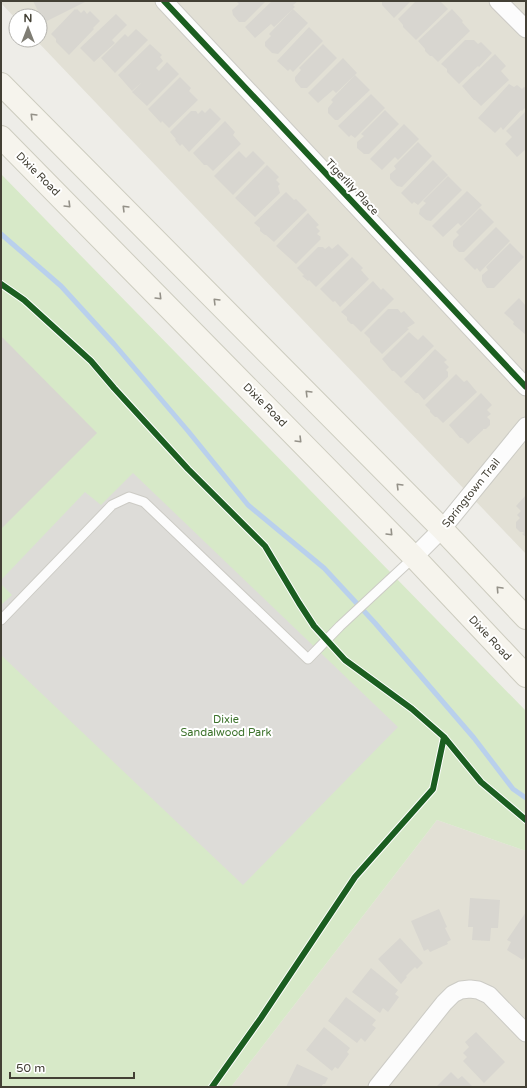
<svg xmlns="http://www.w3.org/2000/svg" width="527" height="1088" font-family="'Varela Round',sans-serif">
	<style>
		.residential { fill: #e2e0d5 }
		.green { fill: #d7e9c8 }
		.parking { fill: #dddcd8 }
		.lines { fill: none; stroke-linecap: round; stroke-linejoin: round }
		.stream { stroke: #b9d0ec; stroke-width: 5 }
		.building { fill: #d8d6d0 }
		.lane-casing { stroke: #cccbc5; stroke-width: 11 }
		.street-casing { stroke: #cccbc5; stroke-width: 19 }
		.secondary-casing { stroke: #cdccbf; stroke-width: 24 }
		.lane { stroke: #fcfcfc; stroke-width: 9 }
		.street { stroke: #fcfcfc; stroke-width: 17 }
		.secondary { stroke: #f6f4ed; stroke-width: 22 }
		.cycleway-casing { stroke: #fff; stroke-width: 8 }
		.cycleway { stroke: #1b5e20; stroke-width: 6 }
		.oneway { stroke: #949188 }
		.labels { text-anchor: middle; dominant-baseline: central; stroke-width: 4; stroke-linejoin: round; paint-order: stroke }
		.street-label { font-size: 11px; fill: #434035; stroke: #fff }
		.park-label { font-size: 11px; fill: #3c722b; stroke: #fff }
	</style>
	<rect width="100%" height="100%" fill="#eeede8"/>
	<path class="residential" d="M1,1H526V554L36,40H40V16H16V19L1,3Z
		M437,820L526,851V1087H231Z"/>
	<path class="green" d="M1,174L526,711V851L437,820L231,1087H1Z"/>
	<path class="parking" d="M133,473L398,727L243,885L1,655V605L12,595L1,584V580L85,492L101,505Z"/>
	<g class="lines">
		<path class="stream" d="M1,234L61,286L114,344L188,431L248,505L324,568L375,623L474,738L513,789L526,798"/>
	</g>
	<path class="building" d="M33,1H87L45,22L40,13H39Z
		M236,1H266L245,22H239L233,15L232,10L239,4Z
		M272,1H298L293,5L295,7L274,27L271,24L255,38L245,27Z
		M380,1H411L394,18L382,5V2Z
		M416,1H440L448,9L416,40L403,27V25L398,19Z
		M75,9L76,10L77,9L81,13L84,10L87,14L90,11L100,21L93,28L94,29L69,55L56,42V39L51,34Z
		M293,9L308,23L278,54L272,53L265,46V42L271,36L269,34Z
		M452,9L463,21L462,22L470,31L438,62L432,56H430L425,51V49L418,41Z
		M116,14L127,25L112,40L115,43L94,62L80,48Z
		M309,27L323,41L293,72L290,69L288,71L277,61Z
		M136,29L148,40L115,73L101,58L125,34L128,37Z
		M465,40H474L478,44L481,42L492,53L479,67L478,66L459,84L447,72V69L441,64Z
		M150,44L162,55L160,57L163,61L156,68L159,71L167,62L179,74L147,106L132,92L142,82L132,91L118,75Z
		M323,44L337,58L307,88H301L295,81V77L301,70L299,68Z
		M495,54L506,66L501,71L509,80L481,106L475,100H474L462,86Z
		M343,58L357,73L336,93L333,90L318,103L308,93Z
		M355,75L370,90L338,120H335L328,113V108L333,102L331,100Z
		M180,77L191,88L189,91L198,100L169,128L162,121L161,123L148,109Z
		M509,84L514,87L517,85L522,89L524,87L526,88V107L522,111L521,110L503,130L501,127L495,133L478,118Z
		M371,94L385,108L355,138L351,135L349,137L338,126Z
		M210,108L221,119L189,152L182,144L180,146L175,140L176,139L170,132L191,111H196L198,114L202,110L205,113Z
		M385,110L399,124L369,154H364L357,148V142L364,136L361,134Z
		M526,111V149L517,157L505,144L512,137L506,131Z
		M225,121L235,132L233,135L241,144L213,171L207,165H204L193,153Z
		M404,124L419,139L398,160L395,157L382,170L370,159Z
		M418,142L432,156L402,187L397,186L390,179V174L396,169L394,166Z
		M239,151L246,158L253,151L265,163L233,195L214,176Z
		M433,160L448,175L418,205L414,202L412,204L401,193Z
		M267,165L279,177L276,180L280,184L278,186L280,193L255,217L235,198Z
		M448,176L462,190L431,221L426,220L419,214L420,209L426,203L423,201Z
		M467,191L482,205L461,226L458,223L443,237L432,226Z
		M286,192L294,200L296,199L307,210L274,242L266,235H265L260,231V228L254,223Z
		M480,208L494,222L464,252H459L453,246V241L459,235L456,232Z
		M308,213L319,225L316,227L320,231L317,234L321,237L320,238L321,239L296,264L276,246Z
		M496,227L510,241L480,272L477,268L475,270L464,259Z
		M510,243L524,257L494,288H487L482,281V275L488,270L486,267Z
		M338,244L349,255L316,287L309,280L308,281L302,276L304,275L297,268L318,247H323L325,249L329,246L332,249Z
		M352,257L363,268L361,270L369,279L340,307L335,301L333,302L320,289Z
		M373,281L381,290L383,288L394,299L361,332L353,324H351L347,320V317L341,312Z
		M519,298L526,306V335L513,324L514,322L504,313Z
		M388,309H398L401,313L404,311L415,323L407,328L409,329L382,354L370,342V339L364,333Z
		M409,332L418,340L423,335L434,346L401,378L394,371H392L382,359Z
		M1,336L97,433L1,529Z
		M435,349L447,360L444,362L449,367L446,370L448,372V377L424,400L418,393H416L404,382Z
		M456,374L464,382L467,380L477,392L443,423L437,417H435L430,412V410L425,405Z
		M481,393L492,405L487,410L491,414L487,417L490,420V425L486,429H483V430L468,444L462,438H460L449,425Z
		M526,495V537L522,534L524,533L523,532H520L516,528V522L520,518L517,515L521,511L516,506Z
		M470,898L500,900L498,928H491L490,941L472,940L473,927H468Z
		M439,909L447,927L445,928L451,940L447,942L448,944L430,952L428,949L424,951L411,921Z
		M526,912V955L523,960L507,950L511,942L507,940Z
		M400,938L423,963L417,969L415,967L406,976L407,977L401,984L378,959Z
		M371,968L398,990L395,994L399,997L388,1012L383,1008L380,1013L352,992Z
		M346,997L376,1020L372,1025L376,1028L365,1042L361,1038L357,1043L328,1021Z
		M324,1027L350,1048L347,1052L349,1054L338,1069L335,1067L332,1071L306,1050Z
		M476,1032L505,1062L484,1083L463,1061L467,1057L463,1053L469,1047L465,1042Z
		M297,1064L328,1078L325,1084H323L321,1087H286Z
		M451,1072L458,1079L462,1076L473,1087H439L437,1086Z"/>
	<g class="lines">
		<g class="lane-casing">
			<path id="lane" d="M1,620L112,505L129,497L144,502L308,659L340,626L414,557"/>
		</g>
		<g class="street-casing">
			<path id="street" d="M164,1L526,387
				M498,1L526,29
				M414,557L442,529L526,426
				M377,1087L444,1003L453,994L461,990L470,989L478,990L489,995L526,1033"/>
		</g>
		<g class="secondary-casing">
			<path id="secondary" d="M1,84L442,529L526,618
				M1,137L414,557L526,676"/>
		</g>
		<use href="#lane" class="lane"/>
		<use href="#street" class="street"/>
		<use href="#secondary" class="secondary"/>
		<g class="cycleway-casing">
			<path id="cycleway" d="M164,1L526,387
				M1,284L24,300L91,361L114,388L188,469L265,546L299,603L314,626L345,660L412,709L444,737L481,782L526,820
				M212,1087L261,1018L355,877L433,789L444,737"/>
		</g>
		<use href="#cycleway" class="cycleway"/>
	</g>
	<defs><path id="oneway-chevron" d="M-2-3.5L2.5 0L-2 3.5" fill="none" stroke-width="1.6" stroke-linecap="round" stroke-linejoin="round"/></defs>
	<g class="oneway">
		<use href="#oneway-chevron" transform="translate(33 116) rotate(-135)"/>
		<use href="#oneway-chevron" transform="translate(68 205) rotate(45)"/>
		<use href="#oneway-chevron" transform="translate(125 208) rotate(-135)"/>
		<use href="#oneway-chevron" transform="translate(159 297) rotate(45)"/>
		<use href="#oneway-chevron" transform="translate(216 301) rotate(-135)"/>
		<use href="#oneway-chevron" transform="translate(308 393) rotate(-135)"/>
		<use href="#oneway-chevron" transform="translate(299 440) rotate(45)"/>
		<use href="#oneway-chevron" transform="translate(399 486) rotate(-135)"/>
		<use href="#oneway-chevron" transform="translate(390 533) rotate(46)"/>
		<use href="#oneway-chevron" transform="translate(499 589) rotate(-133)"/>
	</g>
	<g class="labels">
		<g class="street-label">
			<text transform="translate(38 174) rotate(45)">Dixie Road</text>
			<text transform="translate(352 187) rotate(47)">Tigerlily Place</text>
			<text transform="translate(265 405) rotate(45)">Dixie Road</text>
			<text transform="translate(471 493) rotate(-51)">Springtown Trail</text>
			<text transform="translate(490 638) rotate(47)">Dixie Road</text>
		</g>
		<g class="park-label">
			<text x="226" y="719">Dixie<tspan x="226" dy="13">Sandalwood Park</tspan></text>
		</g>
	</g>
	<rect width="527" height="1088" fill="none" stroke="#434035" stroke-width="4"/>
	<g transform="translate(28 28)"><circle r="19" fill="#ffffff" stroke="#b4b3ae"/>
	<path d="M0-3L7 15L0 10L-7 15Z" fill="#7f7d74"/>
	<text y="-6" font-size="11" font-weight="bold" text-anchor="middle" fill="#434035">N</text>
	</g>
	<path d="M10 1072v6h124v-6" fill="none" stroke="#434035" stroke-width="2"/>
	<text x="16" y="1072" font-size="12" fill="#434035" stroke="#ffffff" stroke-width="3" paint-order="stroke">50 m</text>
</svg>
